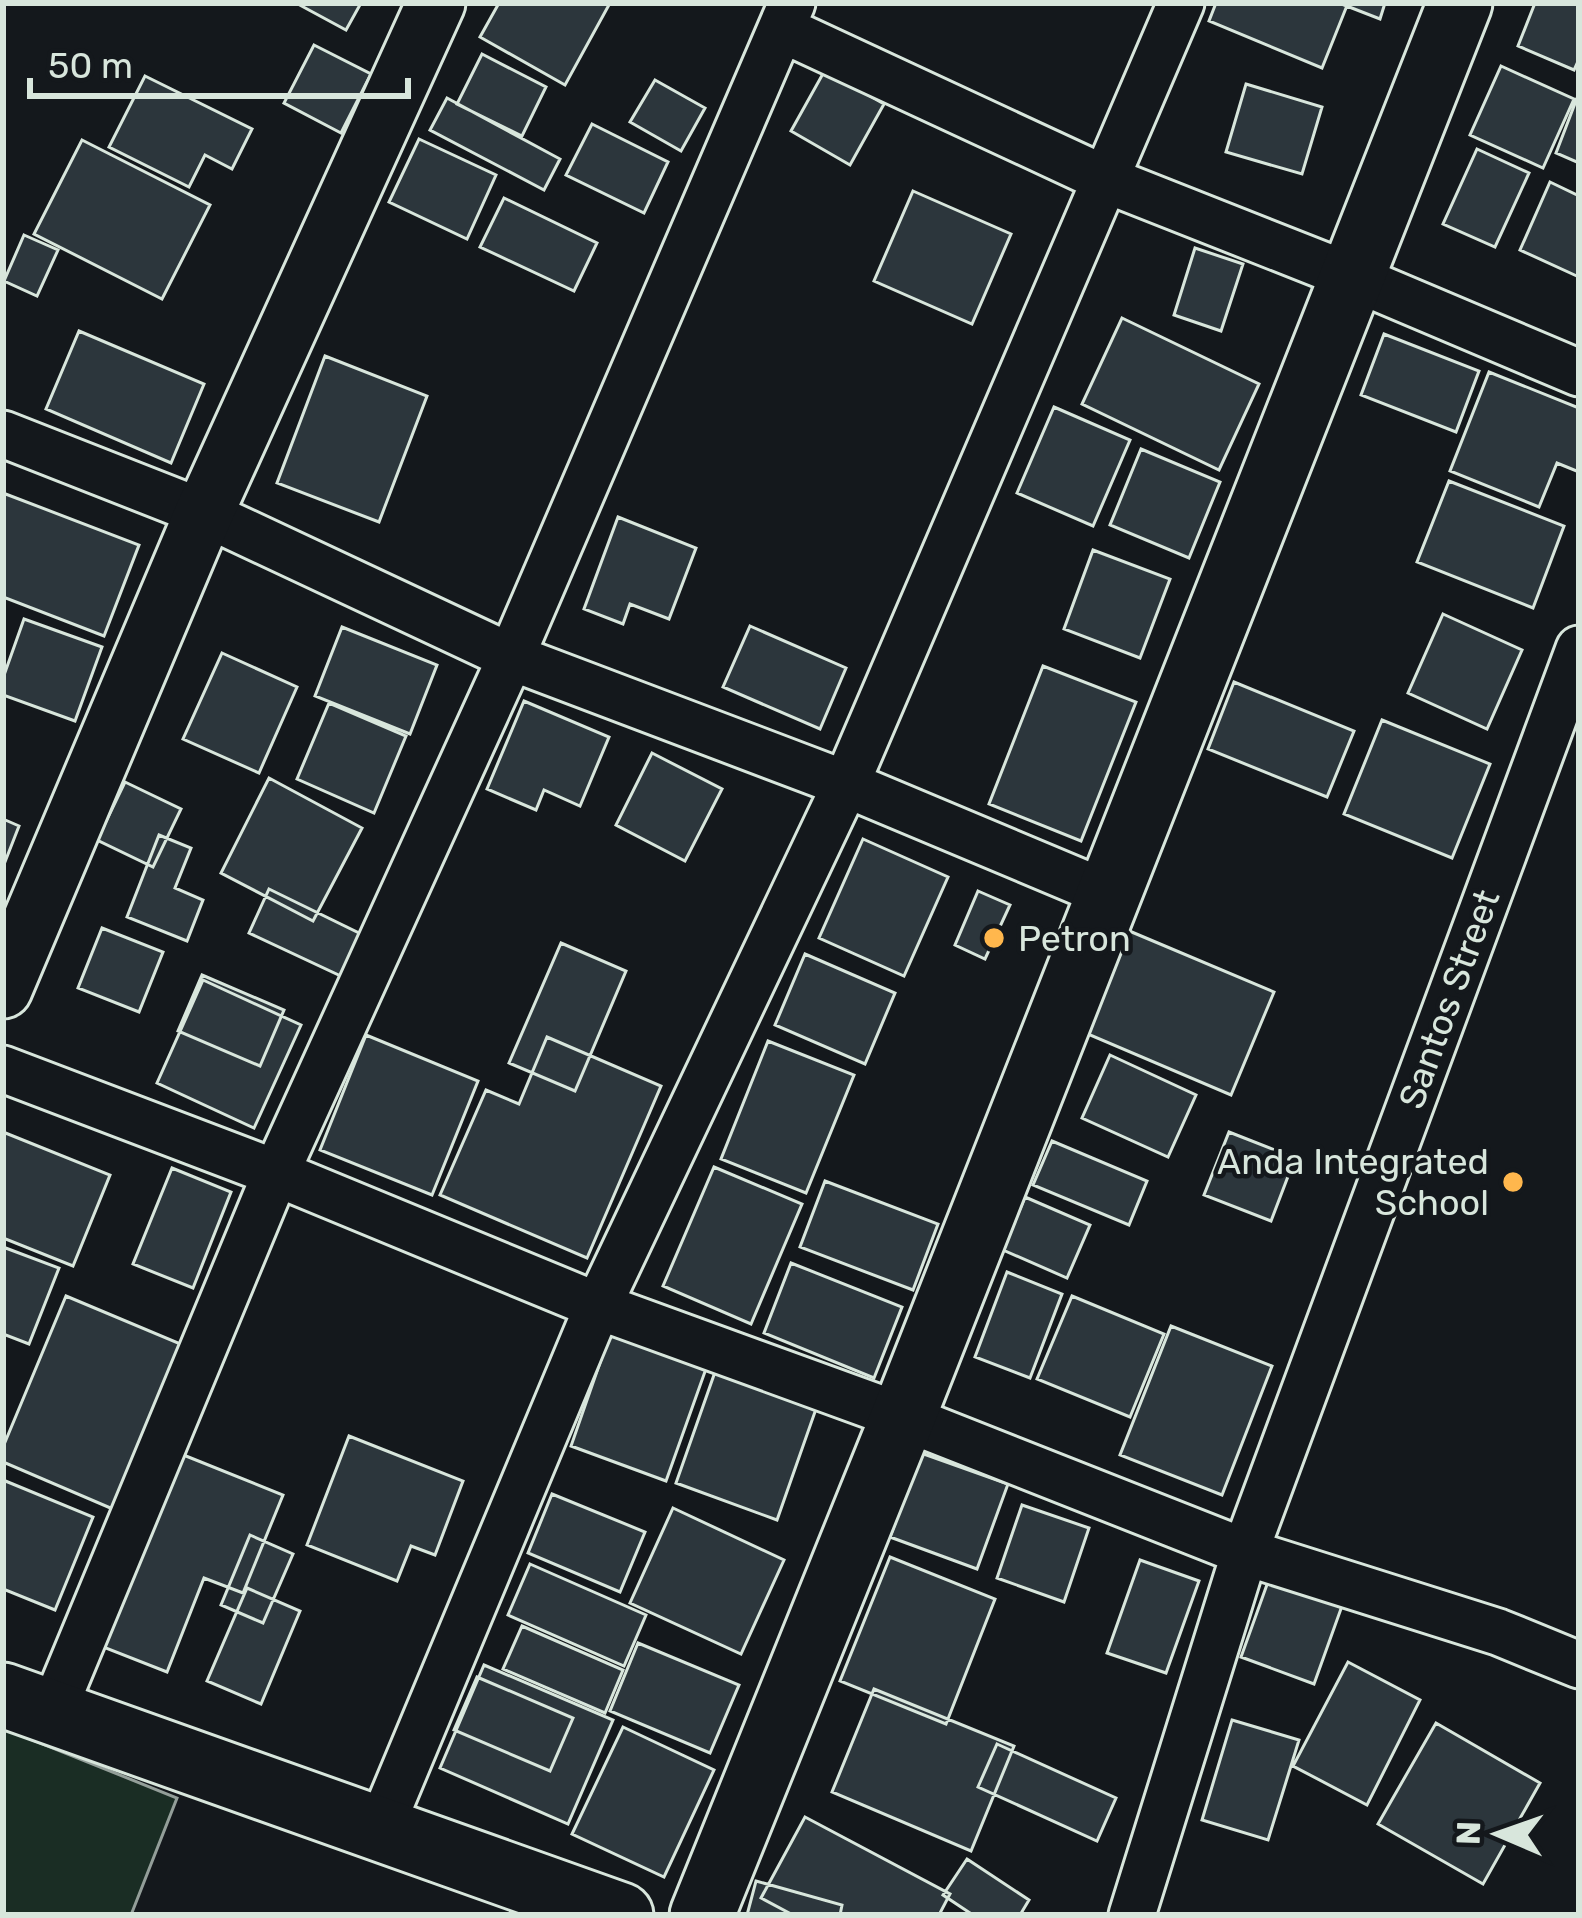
<svg xmlns="http://www.w3.org/2000/svg" width="1582" height="1918" font-family="Rubik,sans-serif">
	<style>
		.green { fill: #1a2d24; stroke: #939e99; stroke-width: 3 }
		.building { fill: #2c363c; stroke: #d8e6dc; stroke-width: 3 }
		.lines { fill: none; stroke-linecap: round; stroke-linejoin: round }
		.minor-casing { stroke: #d8e6dc; stroke-width: 51 }
		.tertiary-casing { stroke: #d8e6dc; stroke-width: 63 }
		.secondary-casing { stroke: #d8e6dc; stroke-width: 69 }
		.minor { stroke: #14181c; stroke-width: 45 }
		.tertiary { stroke: #14181c; stroke-width: 57 }
		.secondary { stroke: #14181c; stroke-width: 63 }
		.poi-dot { fill: #ffb74d; stroke: #14181c; stroke-width: 4.5 }
		.labels { text-anchor: middle; dominant-baseline: central; stroke-width: 9; stroke-linejoin: round; paint-order: stroke }
		.poi-label { font-size: 36px; fill: #d8e6dc; stroke: #14181c; text-anchor: start }
		.street-label { font-size: 36px; fill: #d8e6dc; stroke: #14181c }
	</style>
	<rect width="100%" height="100%" fill="#14181c"/>
	<path class="green" d="M3,1728L177,1798L131,1915H3Z"/>
	<path class="building" d="M296,3H361L346,30Z
		M499,3H610L565,85L480,37Z
		M1216,3H1348L1322,68L1209,21Z
		M1339,3H1385L1380,19Z
		M1535,3H1579V59L1574,70L1518,46Z
		M314,45L371,74L341,133L284,103Z
		M482,54L546,87L522,136L457,104Z
		M1501,66L1574,99L1543,168L1470,135Z
		M825,70L884,104L850,165L791,131Z
		M145,76L252,129L232,169L205,155L189,187L109,147Z
		M655,80L705,108L681,151L630,122Z
		M1246,84L1322,107L1302,174L1226,152Z
		M1579,93V163L1556,153Z
		M447,98L560,159L544,190L430,130Z
		M592,124L668,162L644,213L566,175Z
		M419,139L496,175L467,239L389,202Z
		M82,140L210,205L162,299L34,234Z
		M1477,149L1529,173L1495,247L1443,224Z
		M1550,182L1579,196V277L1520,250Z
		M913,191L1011,234L972,324L874,281Z
		M504,198L597,243L574,291L480,247Z
		M24,235L58,250L37,296L4,281Z
		M1195,248L1243,264L1221,331L1174,315Z
		M1122,318L1259,384L1219,470L1082,404Z
		M79,331L204,384L171,463L46,409Z
		M1384,334L1479,371L1456,432L1361,395Z
		M325,356L427,396L379,522L277,483Z
		M1489,372L1579,408V472L1557,463L1539,507L1450,471Z
		M1054,407L1130,440L1093,526L1017,493Z
		M1141,449L1220,482L1189,558L1110,525Z
		M1449,481L1564,526L1533,608L1417,562Z
		M3,493L139,545L104,636L3,597Z
		M618,517L696,548L669,619L630,604L623,624L584,609Z
		M1093,550L1170,579L1140,658L1064,629Z
		M1443,614L1522,650L1487,729L1408,693Z
		M24,619L102,647L75,721L3,695V678Z
		M750,626L846,668L820,729L723,687Z
		M342,627L437,665L410,734L315,696Z
		M222,653L297,687L259,773L183,739Z
		M1043,666L1136,702L1081,841L989,804Z
		M1234,682L1354,731L1327,797L1208,749Z
		M524,701L609,737L580,806L544,790L536,810L487,789Z
		M329,703L406,736L374,813L297,779Z
		M1382,720L1490,764L1452,858L1344,814Z
		M652,753L722,789L685,861L616,825Z
		M269,778L362,828L313,921L221,873Z
		M125,782L181,809L153,867L97,840Z
		M3,819L19,826L3,867Z
		M159,835L191,848L175,888L203,900L187,941L127,917Z
		M863,839L948,877L904,976L819,938Z
		M269,889L363,935L343,977L249,933Z
		M978,891L1010,905L985,959L955,945Z
		M102,928L163,952L139,1012L78,988Z
		M1127,930L1274,992L1231,1095L1083,1032Z
		M561,943L626,971L575,1091L509,1063Z
		M805,954L895,993L865,1064L775,1025Z
		M202,975L284,1010L260,1066L178,1031Z
		M203,980L301,1025L254,1128L157,1083Z
		M366,1035L478,1081L432,1195L320,1150Z
		M547,1037L661,1086L587,1258L440,1195L486,1090L519,1104Z
		M768,1041L854,1075L806,1193L721,1159Z
		M1110,1055L1196,1095L1168,1157L1082,1118Z
		M3,1132L110,1175L73,1266L3,1238Z
		M1229,1132L1295,1158L1271,1221L1204,1195Z
		M1052,1141L1147,1181L1129,1225L1033,1185Z
		M714,1167L802,1204L751,1324L663,1286Z
		M172,1168L231,1192L193,1288L133,1264Z
		M825,1181L938,1224L913,1290L800,1247Z
		M1025,1197L1090,1225L1067,1278L1003,1250Z
		M3,1247L59,1268L29,1344L3,1334Z
		M791,1263L902,1307L874,1378L764,1333Z
		M1007,1272L1062,1294L1030,1378L975,1357Z
		M66,1296L183,1345L115,1510L3,1462V1447Z
		M1072,1296L1164,1334L1130,1417L1037,1379Z
		M1171,1326L1272,1366L1222,1495L1120,1455Z
		M611,1331L707,1366L666,1481L571,1446Z
		M715,1372L816,1409L777,1520L676,1483Z
		M349,1436L463,1481L435,1555L411,1546L397,1581L307,1545Z
		M176,1452L283,1495L243,1593L204,1578L167,1672L98,1645Z
		M921,1453L1008,1484L977,1569L890,1537Z
		M3,1480L93,1517L55,1610L3,1589Z
		M552,1494L645,1532L620,1592L528,1553Z
		M1022,1505L1089,1528L1064,1602L997,1578Z
		M673,1508L784,1560L741,1654L630,1603Z
		M250,1535L293,1554L263,1623L221,1605Z
		M890,1557L995,1599L946,1724L840,1681Z
		M1140,1560L1199,1581L1166,1673L1107,1653Z
		M530,1564L646,1615L624,1666L508,1615Z
		M1269,1579L1342,1606L1314,1684L1241,1657Z
		M247,1588L300,1611L261,1704L207,1681Z
		M522,1626L623,1670L605,1713L503,1669Z
		M638,1643L739,1685L710,1753L610,1711Z
		M1348,1662L1420,1700L1367,1805L1293,1766Z
		M484,1665L613,1720L568,1824L440,1768Z
		M477,1677L573,1718L550,1771L454,1730Z
		M874,1689L1014,1746L971,1851L832,1792Z
		M1232,1720L1299,1740L1268,1840L1202,1820Z
		M1436,1723L1540,1783L1483,1884L1378,1824Z
		M623,1727L714,1770L664,1877L572,1834Z
		M997,1744L1116,1798L1097,1841L978,1787Z
		M805,1817L950,1894L939,1915H793L761,1898Z
		M967,1859L1029,1900L1020,1915H973L943,1895Z
		M756,1881L842,1905L840,1915H747Z"/>
	<g class="lines">
		<g class="minor-casing">
			<path id="minor" d="M782,29L1107,180L1350,276L1579,373
				M3,434L204,513L511,657L846,784L1108,894
				M1579,649L1245,1552L1498,1632L1579,1665
				M3,1069L276,1173L598,1306L903,1417L1245,1552L1132,1915
				M52,1713L276,1173L511,657L792,3
				M379,1831L598,1306L846,784L1181,3"/>
		</g>
		<g class="tertiary-casing">
			<path id="tertiary" d="M3,989L204,513L436,3"/>
		</g>
		<g class="secondary-casing">
			<path id="secondary" d="M3,1695L621,1915
				M702,1915L903,1417L1460,3"/>
		</g>
		<use href="#minor" class="minor"/>
		<use href="#tertiary" class="tertiary"/>
		<use href="#secondary" class="secondary"/>
	</g>
	<g class="poi-dot">
		<circle cx="994" cy="938" r="12"/>
		<circle cx="1513" cy="1182" r="12"/>
	</g>
	<g class="labels">
		<g class="poi-label">
			<text x="1018" y="938">Petron</text>
			<text x="1489" y="1161" text-anchor="end">Anda Integrated<tspan x="1489" dy="41">School</tspan></text>
		</g>
		<g class="street-label">
			<text transform="translate(1449 999) rotate(-70)">Santos Street</text>
		</g>
	</g>
	<rect width="1582" height="1918" fill="none" stroke="#d8e6dc" stroke-width="12"/>
	<g transform="translate(1498 1834) rotate(272)" stroke="#14181c" stroke-width="9" paint-order="stroke">
	<path d="M0-9L21 45L0 30L-21 45Z" fill="#d8e6dc"/>
	<text y="-18" font-size="33" font-weight="bold" text-anchor="middle" fill="#d8e6dc">N</text>
	</g>
	<path d="M30 78v18h378v-18" fill="none" stroke="#d8e6dc" stroke-width="6"/>
	<text x="48" y="78" font-size="36" fill="#d8e6dc" stroke="#14181c" stroke-width="9" paint-order="stroke">50 m</text>
</svg>
